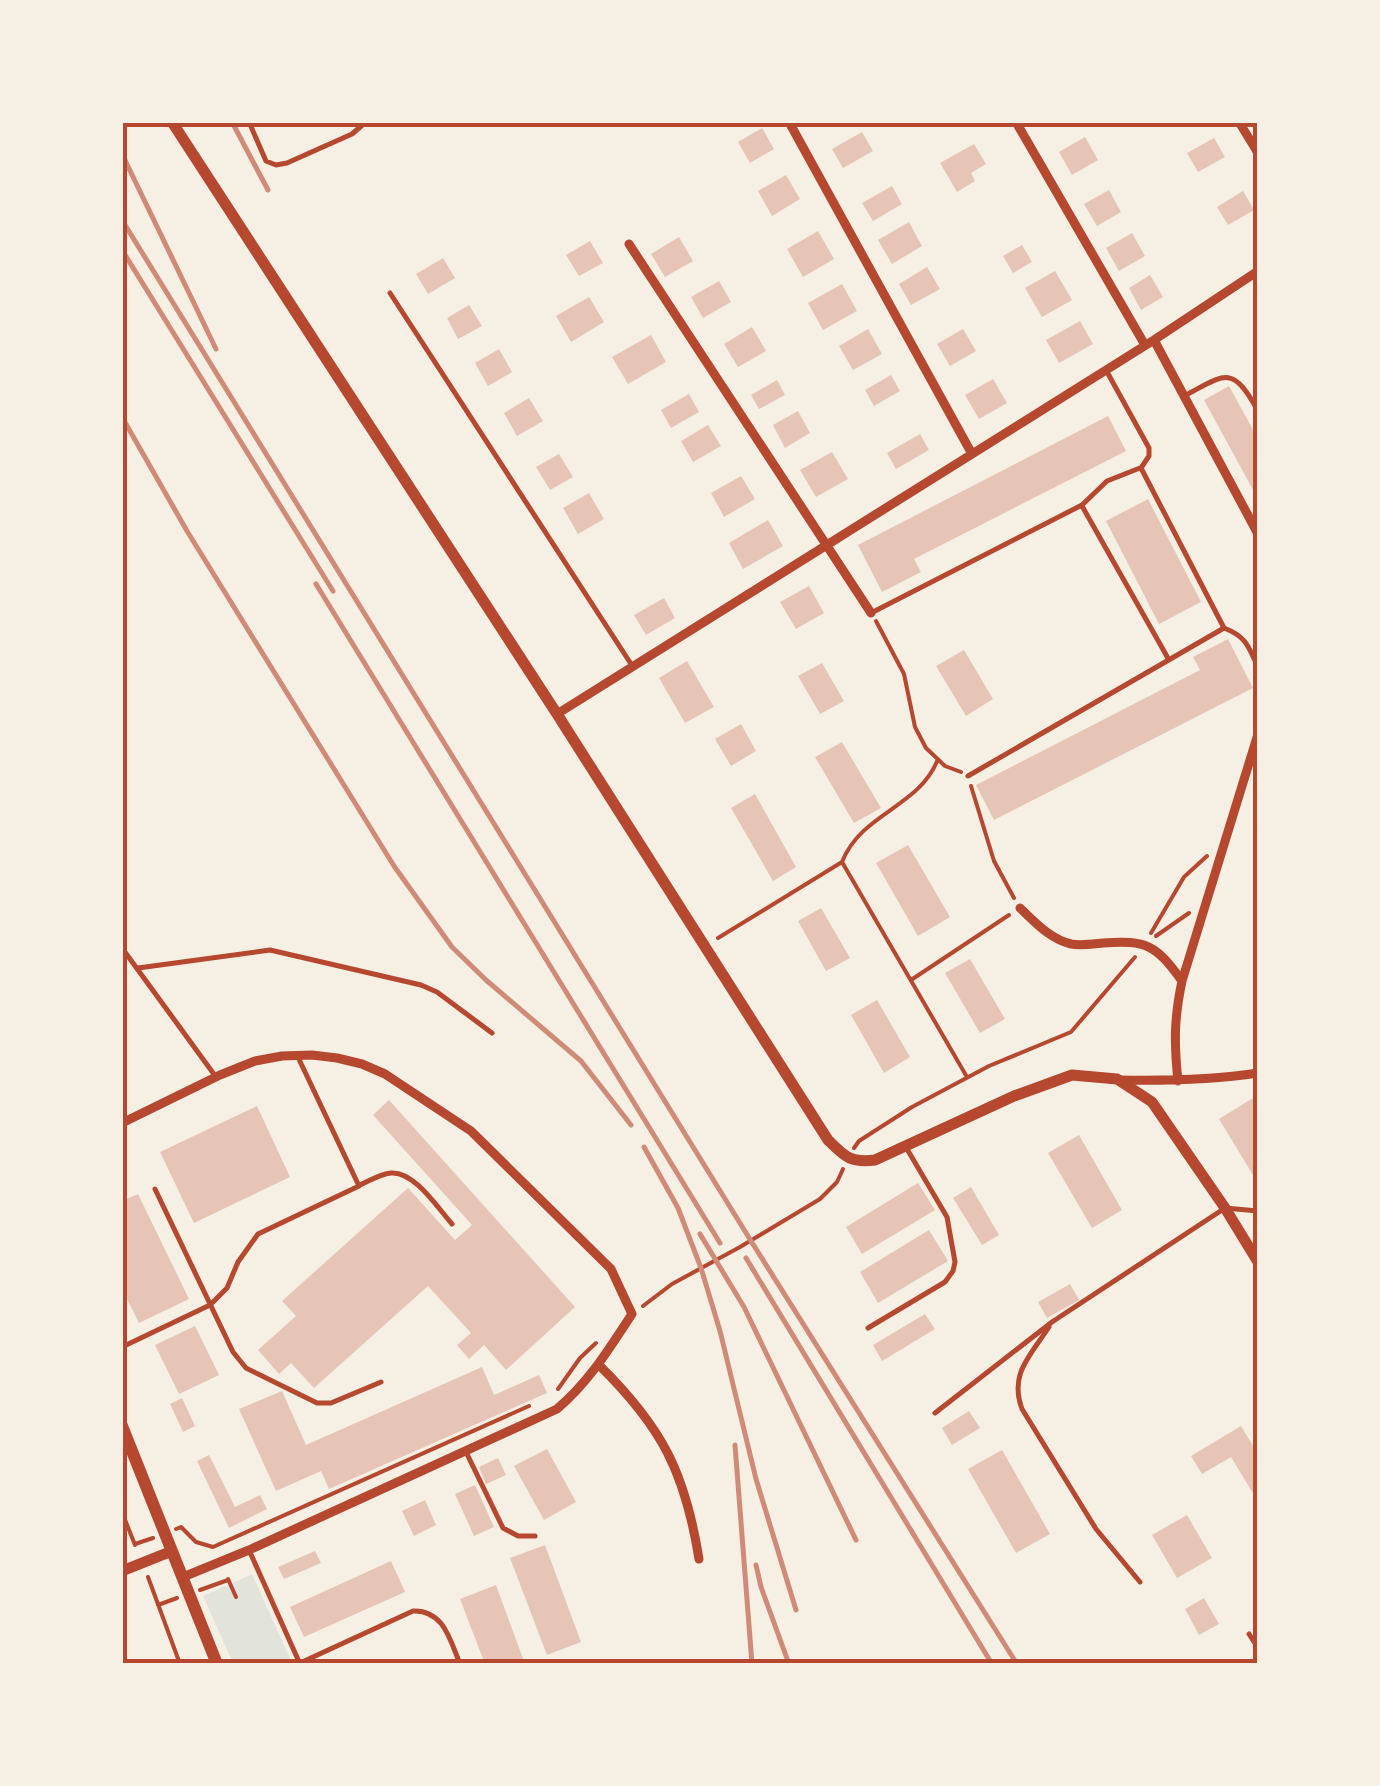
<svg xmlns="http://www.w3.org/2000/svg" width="1380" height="1786" font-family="Arial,sans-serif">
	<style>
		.green { fill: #e2e4dc }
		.building { fill: #e6c5b7 }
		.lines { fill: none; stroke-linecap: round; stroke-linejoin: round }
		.path { stroke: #b5482f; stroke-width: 4 }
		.service { stroke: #b5482f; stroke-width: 5 }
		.minor { stroke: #b5482f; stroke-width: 9 }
		.tertiary { stroke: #b5482f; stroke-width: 11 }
		.secondary { stroke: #b5482f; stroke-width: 12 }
		.rail { stroke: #cf8b77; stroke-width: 5 }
		.neatline { fill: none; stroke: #b5482f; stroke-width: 4 }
	</style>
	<rect width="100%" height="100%" fill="#f6efe4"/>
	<path class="green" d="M252,1574L292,1663H233L203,1596Z"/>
	<path class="building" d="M762,128L774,149L750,163L738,142Z
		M862,132L873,151L843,168L832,149Z
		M1085,137L1098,160L1072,175L1059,152Z
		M1214,138L1225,157L1198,172L1187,153Z
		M974,144L986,164L971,173L975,181L957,192L940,163Z
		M786,175L800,199L772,216L758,191Z
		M892,186L902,204L873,221L862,203Z
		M1109,190L1121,212L1097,226L1084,204Z
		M1243,191L1254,210L1228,225L1217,207Z
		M909,222L922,246L892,264L878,240Z
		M818,231L834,259L803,277L787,249Z
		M1132,233L1145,256L1119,271L1106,248Z
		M679,237L693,261L665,277L651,254Z
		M590,241L603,263L579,276L566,255Z
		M1022,245L1032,262L1013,273L1003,256Z
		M443,258L455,278L428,294L416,274Z
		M927,267L940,289L911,305L899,284Z
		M1055,271L1072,300L1042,317L1025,288Z
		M1150,275L1163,297L1141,310L1129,288Z
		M719,281L731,302L703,318L691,297Z
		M842,284L857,311L823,330L808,303Z
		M589,297L604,322L571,342L556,316Z
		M469,305L482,326L458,339L447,318Z
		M1080,321L1093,344L1059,363L1046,340Z
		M752,327L766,351L738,367L724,344Z
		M868,329L882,354L853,370L839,346Z
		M963,329L976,351L950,366L937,344Z
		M651,335L666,362L628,384L612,357Z
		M499,349L512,372L488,386L475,363Z
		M891,375L900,391L874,406L865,390Z
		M993,379L1007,403L979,419L965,395Z
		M777,380L785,395L759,409L751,395Z
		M1229,386L1258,439V499L1204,400Z
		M689,394L699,412L671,428L661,410Z
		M529,398L543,421L517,436L504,413Z
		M798,411L810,433L785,448L773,425Z
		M1108,416L1126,451L914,559L921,572L882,592L858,545Z
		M708,425L721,446L693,462L681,441Z
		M920,434L929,450L896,469L887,453Z
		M832,452L848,479L816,497L800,470Z
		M559,454L573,477L550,490L536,467Z
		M741,476L755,499L724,517L711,493Z
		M589,493L604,519L578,534L563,508Z
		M1148,499L1201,602L1159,624L1106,521Z
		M768,520L783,546L743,569L729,543Z
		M809,586L824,613L796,629L780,602Z
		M664,598L675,618L646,635L634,615Z
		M1228,639L1253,688L994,820L976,785L1200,670L1193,657Z
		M964,650L993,699L966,716L936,666Z
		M687,661L714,707L685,723L659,678Z
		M822,663L844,701L820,714L798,676Z
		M741,724L756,751L731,766L715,739Z
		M842,742L881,808L854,823L815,757Z
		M755,794L796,867L773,881L731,808Z
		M908,845L950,917L918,936L876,863Z
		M821,908L850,958L826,971L798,921Z
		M970,959L1005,1019L980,1033L945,973Z
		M877,1000L910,1057L884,1073L851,1015Z
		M1253,1098L1258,1105V1172L1253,1175L1219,1119Z
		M389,1100L575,1307L506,1370L484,1345L469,1359L457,1345L471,1333L428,1286L314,1388L291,1363L279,1374L258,1350L296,1316L282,1301L408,1188L455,1240L472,1225L373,1115Z
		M257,1106L290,1177L194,1223L160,1152Z
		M1079,1135L1122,1210L1092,1228L1048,1153Z
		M918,1183L935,1210L862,1254L846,1227Z
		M971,1187L999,1235L982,1245L953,1198Z
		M138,1194L189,1299L139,1323L122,1289V1201Z
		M929,1230L948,1261L878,1303L860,1272Z
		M1070,1284L1079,1300L1047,1318L1038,1302Z
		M925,1314L935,1329L882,1361L873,1345Z
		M195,1326L219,1375L179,1394L155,1345Z
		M482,1367L494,1395L539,1375L547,1393L329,1489L321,1471L276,1491L239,1409L282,1391L306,1445Z
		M182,1398L195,1426L183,1432L170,1404Z
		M969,1411L980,1428L952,1445L942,1428Z
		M1241,1426L1258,1454V1493L1254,1495L1231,1457L1202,1474L1191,1456Z
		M547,1449L576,1502L544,1520L514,1466Z
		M1002,1450L1050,1534L1016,1553L968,1469Z
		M209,1455L235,1507L260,1495L267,1509L229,1528L197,1461Z
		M498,1458L506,1475L486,1484L479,1467Z
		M475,1485L494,1527L474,1536L455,1494Z
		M425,1500L436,1525L414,1536L402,1511Z
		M1187,1515L1212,1558L1177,1578L1152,1535Z
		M545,1545L581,1642L547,1655L510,1558Z
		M315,1551L321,1563L284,1579L278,1567Z
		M391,1561L405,1592L304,1637L290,1607Z
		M496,1585L525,1664H485L460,1599Z
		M1204,1598L1219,1624L1199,1635L1185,1609Z"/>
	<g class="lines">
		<path class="path" d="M876,621L904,674L915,727L926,748L945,766L961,772
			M971,786L994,861L1014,898
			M842,862C862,812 919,808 938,759
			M1151,933L1184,877L1207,856
			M1156,936L1189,913
			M718,938L842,862L967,1077
			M911,980L1009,915
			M854,1148L859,1141L912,1107L989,1066L1071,1032L1135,957
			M643,1306L672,1284L740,1247L820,1199L837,1182L843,1169
			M558,1389L580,1358L596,1343
			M122,1512L135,1545
			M176,1529L181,1527L196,1542L213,1547L529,1406
			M135,1544L153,1538
			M148,1577L180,1664
			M228,1579L236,1597
			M200,1590L228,1580
			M158,1605L177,1598"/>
		<path class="service" d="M249,122L266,161L276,165L287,163L352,134L366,122
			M390,293L633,667
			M1106,370L1149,448V456L1141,468L1224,628C1247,637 1248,646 1258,667
			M1184,396C1226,374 1232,364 1258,411
			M1082,506L1169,660
			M871,613L1082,505L1107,481L1140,468
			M968,776L1224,628
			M122,948L216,1077
			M138,968L270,950L421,985L437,992L492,1033
			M360,1185C369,1181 380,1174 391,1173C414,1171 437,1207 452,1224
			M155,1189L233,1352L246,1368L317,1403H331L381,1382
			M1049,1327C1030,1356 1009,1374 1022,1409L1096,1529L1140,1582
			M868,1328L945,1282L953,1271L955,1262L947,1217L907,1149
			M122,1347L210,1305L227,1288L238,1262L258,1234L359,1186L297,1055
			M935,1413L1052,1322L1225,1208L1258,1211
			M466,1452L503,1528L518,1536H535
			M249,1550L300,1664
			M1249,1634L1258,1648
			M300,1663L413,1611C444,1610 450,1640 460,1664"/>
		<path class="minor" d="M789,122L972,454
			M1016,122L1145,345
			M1239,122L1258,153
			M629,244L871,613
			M1154,340L1258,534
			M557,714L1154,340L1258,271
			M1020,908C1036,923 1050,939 1071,944C1081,946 1093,944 1103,943C1147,940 1156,945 1182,981
			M1119,1080C1166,1081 1211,1080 1258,1073
			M1178,1081C1174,1043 1174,1019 1182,981L1258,734
			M122,1123L220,1075L255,1061L282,1056L312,1055L337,1058L362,1064L385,1074L471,1131L611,1269L632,1314C609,1349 589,1382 557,1409L249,1550L183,1577
			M599,1365C662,1427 685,1472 699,1559"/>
		<path class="tertiary" d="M172,122L557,714L828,1140C845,1157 850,1163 875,1160L1014,1096L1072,1075L1117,1079L1152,1102L1225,1208L1258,1262
			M122,1571L172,1551"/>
		<path class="secondary" d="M122,1426L217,1664"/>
		<path class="rail" d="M232,122L268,190
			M122,154L216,349
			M122,220L751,1241L1017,1664
			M122,250L333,591
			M122,417L187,531L394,866L452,947L486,980L581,1061L631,1125
			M316,584L720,1243
			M644,1147L678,1208L701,1268L720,1331L756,1479L796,1610
			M700,1234L744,1307L856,1540
			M746,1258L992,1664
			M735,1445L752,1664
			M756,1565L761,1587L789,1664"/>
	</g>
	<rect width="1380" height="1786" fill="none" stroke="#f6efe4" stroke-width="250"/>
	<rect x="125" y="125" width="1130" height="1536" class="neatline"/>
</svg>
